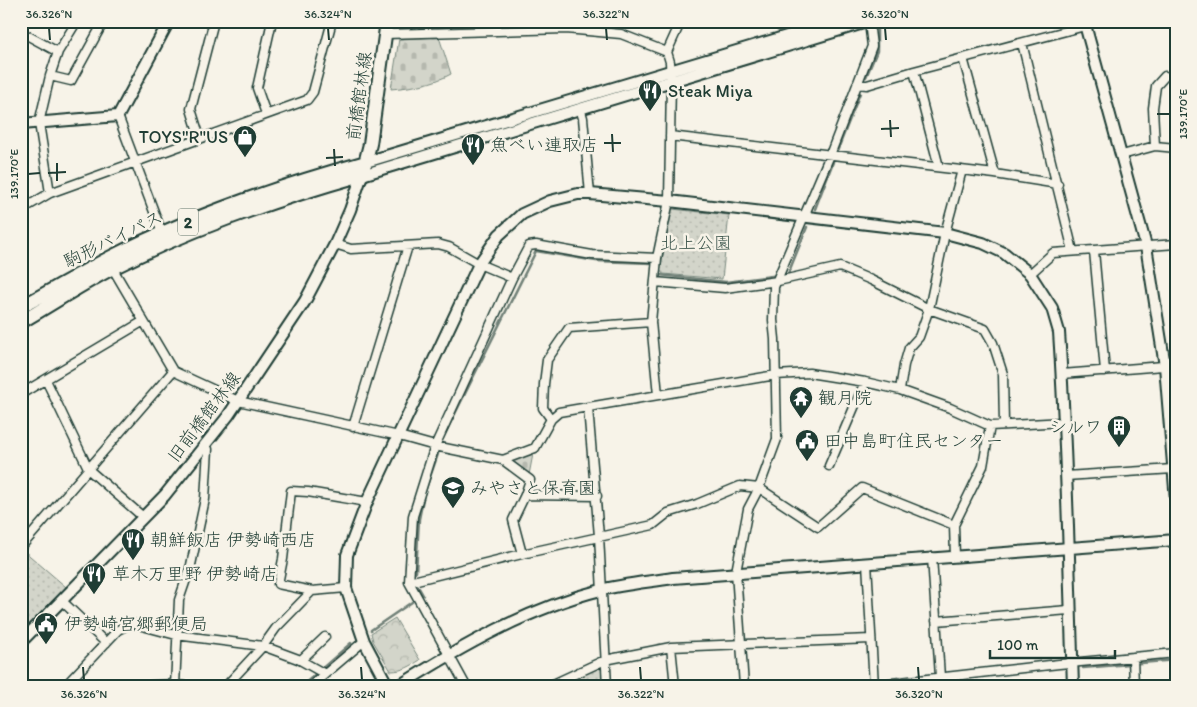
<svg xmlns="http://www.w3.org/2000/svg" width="1197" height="707" font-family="Itim,'Klee One',sans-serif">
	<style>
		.forest { fill: url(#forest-crowns); stroke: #79897f }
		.cemetery { fill: url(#cemetery-stones); stroke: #79897f }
		.park { fill: url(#park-dots); stroke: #79897f }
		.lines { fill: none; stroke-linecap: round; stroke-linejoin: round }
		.stream { stroke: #6f8077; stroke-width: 2.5 }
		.minor-casing { stroke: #1f3d34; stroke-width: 11 }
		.tertiary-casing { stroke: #1f3d34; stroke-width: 14 }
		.primary-casing { stroke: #1f3d34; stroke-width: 16 }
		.minor { stroke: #f7f3e8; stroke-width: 8 }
		.tertiary { stroke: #f7f3e8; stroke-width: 10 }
		.primary { stroke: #f7f3e8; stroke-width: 12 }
		.ticks { fill: none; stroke: #1f3d34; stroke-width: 2 }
		.labels { text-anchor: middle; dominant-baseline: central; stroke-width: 5; stroke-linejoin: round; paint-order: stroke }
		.shield { fill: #f7f3e8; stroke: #60746a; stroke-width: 1 }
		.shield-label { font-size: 16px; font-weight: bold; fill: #1f3d34 }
		.poi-label { font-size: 18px; fill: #1f3d34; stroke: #f7f3e8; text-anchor: start }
		.street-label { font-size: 18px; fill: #1f3d34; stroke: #f7f3e8 }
		.park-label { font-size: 18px; fill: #435b52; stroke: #f7f3e8 }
		.neatline { fill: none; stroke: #1f3d34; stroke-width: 2 }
		.ticks-label { font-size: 12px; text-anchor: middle; fill: #1f3d34 }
	</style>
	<defs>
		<pattern id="forest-crowns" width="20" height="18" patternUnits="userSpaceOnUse" patternTransform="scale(1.25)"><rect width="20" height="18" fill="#d3d5ca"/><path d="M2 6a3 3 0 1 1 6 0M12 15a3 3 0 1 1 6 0" fill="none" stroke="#b5b8ae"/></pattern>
		<pattern id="cemetery-stones" width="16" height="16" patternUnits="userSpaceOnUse" patternTransform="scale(1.25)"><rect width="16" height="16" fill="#d3d5ca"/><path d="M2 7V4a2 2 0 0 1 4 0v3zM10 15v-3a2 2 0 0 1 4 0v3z" fill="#b5b8ae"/></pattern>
		<pattern id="park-dots" width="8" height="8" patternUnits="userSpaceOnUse" patternTransform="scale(1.25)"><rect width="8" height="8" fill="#d3d5ca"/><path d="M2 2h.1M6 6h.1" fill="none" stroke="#b5b8ae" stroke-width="1.8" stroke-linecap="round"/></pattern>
	</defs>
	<rect width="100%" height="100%" fill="#f7f3e8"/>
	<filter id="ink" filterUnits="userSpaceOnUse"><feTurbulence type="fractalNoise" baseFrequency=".02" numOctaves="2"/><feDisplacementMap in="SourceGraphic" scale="10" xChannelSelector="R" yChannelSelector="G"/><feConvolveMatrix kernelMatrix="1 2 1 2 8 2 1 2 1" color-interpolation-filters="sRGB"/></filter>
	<g filter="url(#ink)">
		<path class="forest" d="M395,618L420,660C411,666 403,671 391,671L373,641L371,633Z"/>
		<path class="cemetery" d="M439,37L451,74C433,84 412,87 391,89L399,39Z
			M533,454L529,475L511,461Z"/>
		<path class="park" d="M672,209L729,215L722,279L663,274L660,270Z
			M23,550L66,587L21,633V552Z
			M598,667L602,670L603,686H557Z"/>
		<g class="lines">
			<path class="stream" d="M866,77L877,51V29
				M838,149L860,93
				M815,209L833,162
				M660,275L726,282L788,274L807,227
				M443,438L536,251L596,261L651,263
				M416,572L419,519L424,494L438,454
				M419,588L423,595
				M371,630L412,602
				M1083,668L1176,660
				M302,686L351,643"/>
			<g class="minor-casing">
				<path id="minor" d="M21,32L58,52
					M385,34L566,29L621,34L667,52
					M1022,43L1073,251
					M963,58L995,174
					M914,71L939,167
					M50,76L71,81L104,21
					M857,84L867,85L914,71L1085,26
					M580,108L583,118L590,194
					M266,114L257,88L272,21
					M118,116L162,233
					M670,136L995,174L1058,184
					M200,138L191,109L214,21
					M1155,146L1153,108L1156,86L1165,76
					M1122,155L1155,146L1176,148
					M50,193L39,123L50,76L58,52L77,21
					M21,210L50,193L307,100L313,92L332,21
					M335,244L351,249L438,244L449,247L479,264L512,278
					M1094,251L1105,371
					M113,269L173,371L238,401L399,436L435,446L503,460L530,480L525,495L513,520L522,554
					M1030,274L1053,253L1176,244
					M655,282L725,288L778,281L840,267L871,280L929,309L985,329L993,343L1003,374L1004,424
					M651,322L658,395
					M1062,374L1176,365
					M46,380L89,470L143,517
					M900,390L904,365L909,348L919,337L929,309L945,233L962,170
					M21,394L142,322
					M588,408L599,536L607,686
					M551,419L543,408L544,384L547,360L569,328L651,322L657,258L669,201L671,81L670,62L667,52L681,21
					M353,427L408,246
					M503,460L535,448L551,419L559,412L776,375L809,373L865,382L900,390L950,408L990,426L1064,422
					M829,466L865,382
					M1066,476L1173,469
					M525,495L597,496
					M21,547L173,371
					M932,557L940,677
					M955,557L954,525L983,466L990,426
					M867,563L874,686
					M409,582L522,554L653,525L668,513L697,504L740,486L759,488L818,527L862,488L954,525
					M346,588L312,591L278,584L283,559L291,491L308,492L367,502
					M62,601L106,643
					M936,621L1069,610
					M671,647L675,686
					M1133,657L1134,686
					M301,660L325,637
					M874,685L1059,664L1176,653
					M65,686L118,630L131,623L176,635L263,646L298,659L325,674
					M141,686L174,684L185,686
					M175,686L179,600L191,565L205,499L208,449L204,446
					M226,686L263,646L276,628L312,591
					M311,686L364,641
					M466,686L409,582L413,516L435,446L512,278L529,246L536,245L592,255L657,258
					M549,686L605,660L671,647L871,639
					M744,686L736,572L748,509L759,488L777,439L775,339L773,320L774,287L830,155L872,46L869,22"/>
			</g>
			<g class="tertiary-casing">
				<path id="tertiary" d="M1084,21L1146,246L1165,366L1176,501
					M21,124L118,116L169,21
					M366,162L837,21
					M21,642L165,495L228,416L305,301L335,244L350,210L362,175L870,21
					M388,686L364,641L346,588L347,555L367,502L479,264L499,235L522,214L550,201L578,194H590L669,201L945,233L983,243L1004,253L1030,274L1052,308L1059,332C1067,450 1069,568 1073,686
					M399,686C462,646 529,608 601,590C624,584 649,582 673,578L1176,540"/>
			</g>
			<g class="primary-casing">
				<path id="primary" d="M21,307C51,291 80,273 111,257C192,216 279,186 366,162
					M21,322C52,304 82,284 113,268C192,228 277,199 362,175L370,144L387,21"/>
			</g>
			<use href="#minor" class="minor"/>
			<use href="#tertiary" class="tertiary"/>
			<use href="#primary" class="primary"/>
		</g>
	</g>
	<path class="ticks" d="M49,28L50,40M328,28L329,40M606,28L607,40M885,28L886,40M1157,114H1170M890,120L891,137M881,129L899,128M612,134L613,152M604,143H621M334,149L335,166M326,158L343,157M57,163V181M48,173L66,172M28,174L40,173M83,667L84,680M361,667L362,680M640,667L641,680M918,667L919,680"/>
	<defs>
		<g id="restaurant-pin" transform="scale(1.25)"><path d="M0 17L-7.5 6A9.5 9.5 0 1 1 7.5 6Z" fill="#1f3d34" stroke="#f7f3e8"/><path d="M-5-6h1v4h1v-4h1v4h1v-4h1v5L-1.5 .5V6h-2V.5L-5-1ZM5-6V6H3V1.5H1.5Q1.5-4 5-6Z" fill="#fff"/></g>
		<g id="shop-pin" transform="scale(1.25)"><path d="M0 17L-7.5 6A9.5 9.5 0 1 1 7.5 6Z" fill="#1f3d34" stroke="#f7f3e8"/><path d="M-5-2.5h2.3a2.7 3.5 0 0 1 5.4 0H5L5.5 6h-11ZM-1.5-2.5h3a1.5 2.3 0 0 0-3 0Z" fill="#fff"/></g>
		<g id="temple-pin" transform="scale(1.25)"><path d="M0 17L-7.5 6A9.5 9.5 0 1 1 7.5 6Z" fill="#1f3d34" stroke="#f7f3e8"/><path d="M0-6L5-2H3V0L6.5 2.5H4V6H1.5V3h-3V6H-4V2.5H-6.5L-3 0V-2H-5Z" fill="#fff"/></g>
		<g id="building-pin" transform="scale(1.25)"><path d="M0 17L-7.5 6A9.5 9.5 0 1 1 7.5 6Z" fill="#1f3d34" stroke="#f7f3e8"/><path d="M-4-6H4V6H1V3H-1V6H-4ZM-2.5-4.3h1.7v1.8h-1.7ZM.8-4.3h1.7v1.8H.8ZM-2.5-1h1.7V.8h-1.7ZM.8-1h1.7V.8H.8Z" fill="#fff"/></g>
		<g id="civic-pin" transform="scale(1.25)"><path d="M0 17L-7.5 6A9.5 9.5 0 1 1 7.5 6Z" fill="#1f3d34" stroke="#f7f3e8"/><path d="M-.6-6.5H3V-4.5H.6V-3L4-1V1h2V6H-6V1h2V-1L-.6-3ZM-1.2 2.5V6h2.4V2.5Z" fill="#fff"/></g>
		<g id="school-pin" transform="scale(1.25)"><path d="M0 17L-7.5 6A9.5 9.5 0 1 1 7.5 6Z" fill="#1f3d34" stroke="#f7f3e8"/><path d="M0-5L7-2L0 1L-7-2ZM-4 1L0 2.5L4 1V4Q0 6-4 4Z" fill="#fff"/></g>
	</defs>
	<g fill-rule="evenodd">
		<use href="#restaurant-pin" x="650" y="91"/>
		<use href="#shop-pin" x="245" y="137"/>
		<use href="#restaurant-pin" x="473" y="145"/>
		<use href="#temple-pin" x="801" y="398"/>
		<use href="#building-pin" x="1119" y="427"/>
		<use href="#civic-pin" x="807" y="441"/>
		<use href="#school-pin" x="453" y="488"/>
		<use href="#restaurant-pin" x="133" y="540"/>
		<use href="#restaurant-pin" x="94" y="574"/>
		<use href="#civic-pin" x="46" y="624"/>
	</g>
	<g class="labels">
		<rect class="shield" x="178" y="208.5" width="20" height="27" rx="4"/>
		<g class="shield-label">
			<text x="188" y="222">2</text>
		</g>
		<g class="poi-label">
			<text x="668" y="91">Steak Miya</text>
			<text x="228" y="137" text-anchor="end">TOYS"R"US</text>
			<text x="490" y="145">魚べい連取店</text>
			<text x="818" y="398">観月院</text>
			<text x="1102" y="427" text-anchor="end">シルワ</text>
			<text x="824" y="441">田中島町住民センター</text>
			<text x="470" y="488">みやさと保育園</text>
			<text x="150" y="540">朝鮮飯店 伊勢崎西店</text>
			<text x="112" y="574">草木万里野 伊勢崎店</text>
			<text x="64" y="624">伊勢崎宮郷郵便局</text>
		</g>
		<g class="street-label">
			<text transform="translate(359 96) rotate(-82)">前橋館林線</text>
			<text transform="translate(113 239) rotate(-26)">駒形バイパス</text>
			<text transform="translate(204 417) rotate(-53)">旧前橋館林線</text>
		</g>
		<g class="park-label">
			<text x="696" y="243">北上公園</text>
		</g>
	</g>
	<rect width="1197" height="707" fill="none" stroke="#f7f3e8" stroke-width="55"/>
	<path d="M990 650v8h125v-8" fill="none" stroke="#1f3d34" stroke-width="2.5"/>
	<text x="997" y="650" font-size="15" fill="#1f3d34" stroke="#f7f3e8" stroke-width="4" paint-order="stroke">100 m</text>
	<rect x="28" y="28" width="1142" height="652" class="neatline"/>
	<g class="ticks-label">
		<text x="49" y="18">36.326°N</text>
		<text x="328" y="18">36.324°N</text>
		<text x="606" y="18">36.322°N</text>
		<text x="885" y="18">36.320°N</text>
		<text transform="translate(1183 114) rotate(-90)" y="4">139.170°E</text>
		<text transform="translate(14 174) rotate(-90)" y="4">139.170°E</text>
		<text x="84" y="698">36.326°N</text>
		<text x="362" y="698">36.324°N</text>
		<text x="641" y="698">36.322°N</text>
		<text x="919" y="698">36.320°N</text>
	</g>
</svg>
